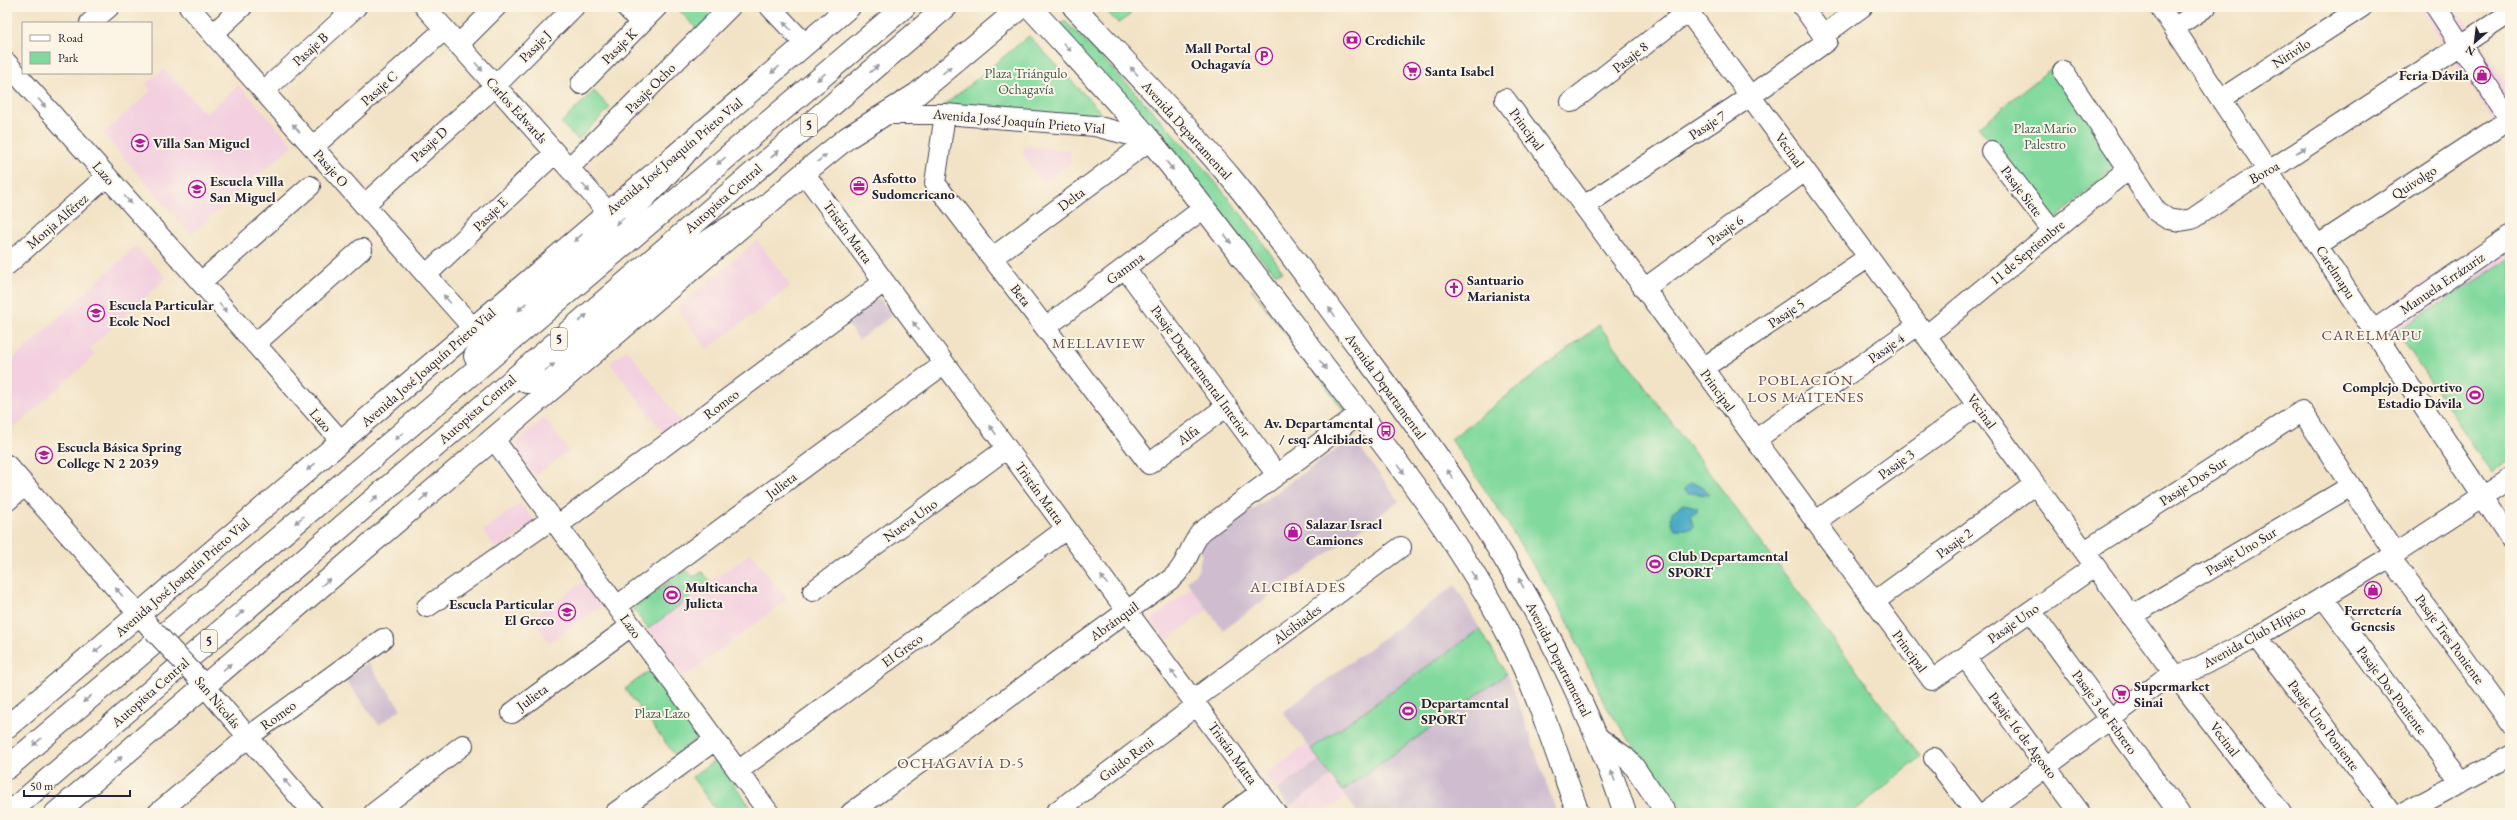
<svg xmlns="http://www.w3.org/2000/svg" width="2517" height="820" font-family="'EB Garamond',serif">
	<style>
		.built { fill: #f3cfe0 }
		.industrial { fill: #cfbdcf }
		.green { fill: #81d99d; stroke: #527e6c }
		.water { fill: #45a9c5; stroke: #346680 }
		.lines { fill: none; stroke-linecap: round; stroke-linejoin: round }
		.minor-casing { stroke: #413f50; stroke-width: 22 }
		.major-casing { stroke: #413f50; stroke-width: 24 }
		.highway-casing { stroke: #413f50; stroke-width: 24 }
		.minor { stroke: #fff; stroke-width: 20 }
		.major { stroke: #fff; stroke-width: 22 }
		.highway { stroke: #fff; stroke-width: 22 }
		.minor-bridge-casing { stroke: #413f50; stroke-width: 22; stroke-linecap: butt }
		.minor-bridge { stroke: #fff; stroke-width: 20 }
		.oneway { fill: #9c9ca7 }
		.labels { text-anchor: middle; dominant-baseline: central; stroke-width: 4; stroke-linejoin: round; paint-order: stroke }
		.shield { fill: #fcf5e5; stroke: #63616e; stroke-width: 1 }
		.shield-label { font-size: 13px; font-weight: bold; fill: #22223b }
		.poi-label { font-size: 14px; font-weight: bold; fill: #22223b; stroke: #fcf5e5; text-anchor: start }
		.street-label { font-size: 14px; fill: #22223b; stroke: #fcf5e5 }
		.park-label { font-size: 14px; fill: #3e5958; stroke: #fcf5e5 }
		.neighbourhood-label { font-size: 15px; letter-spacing: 1px; fill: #604c59; stroke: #fcf5e5 }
	</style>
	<rect width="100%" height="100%" fill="#fcf5e5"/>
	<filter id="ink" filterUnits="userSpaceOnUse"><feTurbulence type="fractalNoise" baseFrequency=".025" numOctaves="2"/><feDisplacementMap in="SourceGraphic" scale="8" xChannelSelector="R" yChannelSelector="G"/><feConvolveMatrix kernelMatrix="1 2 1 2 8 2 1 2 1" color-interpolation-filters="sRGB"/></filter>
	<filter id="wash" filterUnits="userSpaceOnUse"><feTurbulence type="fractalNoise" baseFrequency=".012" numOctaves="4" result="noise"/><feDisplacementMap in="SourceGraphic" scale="16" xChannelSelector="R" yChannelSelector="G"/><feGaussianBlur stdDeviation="0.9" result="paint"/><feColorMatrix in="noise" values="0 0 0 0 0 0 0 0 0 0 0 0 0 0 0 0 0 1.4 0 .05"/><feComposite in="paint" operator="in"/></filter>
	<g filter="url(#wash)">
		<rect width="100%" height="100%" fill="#f2e3c6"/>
		<path class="built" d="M2420,7H2456L2510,89V147Z
			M164,69L206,114L239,85L293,145L191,234L103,134L151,91L146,83Z
			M1024,147L1070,150V164L1044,183L1023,156Z
			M2510,226V258L2397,331L2384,309Z
			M757,240L791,286L707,349L677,308Z
			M136,246L166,278L90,348L94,356L14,428L7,420V365Z
			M627,349L683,424L666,436L610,363Z
			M544,418L569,451L535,476L513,445Z
			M520,503L535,522L497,550L483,531Z
			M751,553L787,600L684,677L648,629Z
			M583,582L602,606L549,642L532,618Z
			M1192,588L1207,610L1166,641L1151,620Z
			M1307,744L1319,760L1277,791L1265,775Z
			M1331,777L1346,796L1323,813H1293L1289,807Z"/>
		<path class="industrial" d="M877,295L892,315L859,340L844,320Z
			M1353,438L1399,501L1223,630L1187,582L1198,570L1202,553L1200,546Z
			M1455,585L1511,683L1557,813H1358L1331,777L1289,807L1277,791L1319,760L1283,712Z
			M368,663L401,709L379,725L345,679Z"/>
		<path class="green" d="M676,7H722L698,30Z
			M1102,7H1128L1130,15L1118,23Z
			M1065,21C1144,100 1221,180 1283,272L1275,273L1225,221L1057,27Z
			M1029,36L1110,122L941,108Z
			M2054,66L2119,163L2052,222L1979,127Z
			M594,91L610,108L578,140L561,123Z
			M2510,258V460L2491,472L2397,331Z
			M1251,288L1252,289L1351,415L1349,417Z
			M1599,325L1921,757L1852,813H1679L1604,703L1566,618L1504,518L1451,439Z
			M685,570L694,577L702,572L711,582L648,629L633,608Z
			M1480,629L1506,674L1342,791L1311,749Z
			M649,671L699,737L675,755L625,689Z
			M716,760L755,813H718L692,777Z"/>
		<path class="water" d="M1690,483L1701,485L1709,495L1688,493L1684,489Z
			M1683,504L1697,507V512L1690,515L1693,526L1692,529H1675C1672,524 1670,518 1672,512Z"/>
	</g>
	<g filter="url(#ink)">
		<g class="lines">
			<g class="minor-casing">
				<path id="minor" d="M189,7L473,328
					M425,7L608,212
					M626,7L641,23
					M770,7L805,44
					M1685,7L2175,675L2281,813
					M2160,7L2510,538
					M2436,7L2510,120
					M90,23L109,7
					M2174,28L2206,7
					M213,34L242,7
					M1824,35L1862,7
					M458,45L496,7
					M7,63L341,441
					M2063,71L2157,212L2168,219L2180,221L2192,219L2245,183L2269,171L2510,13
					M581,84L657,7
					M264,91L356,7
					M1505,99L1932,680L2095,566
					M2221,99L2362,7
					M1571,102L1688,11
					M886,114H945L1095,126L1150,140
					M945,114L935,183L1149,464L1227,406
					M313,147L445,29
					M1991,151L2053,231
					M569,168L730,7
					M804,173L1276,813
					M364,205L495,86L574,7
					M1584,206L1751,96L1827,41L1803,7
					M2318,245L2510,119
					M992,258L1150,140
					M7,265L107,176
					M1125,268L1277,475
					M426,275L555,153
					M201,282L310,186
					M1644,289L1805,171
					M1046,327L1204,208
					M2374,330L2510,236
					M1926,336L2128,169
					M255,344L362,249
					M1703,368L1869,257
					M493,438L769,813
					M1755,440L1918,325
					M7,465L150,627
					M7,501L25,485
					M1815,522L1977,406
					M557,526L884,282
					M2085,551L2302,411L2395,554
					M2390,557L2510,722
					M813,591L1007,448
					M2323,597L2461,783
					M1874,602L2035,484
					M617,606L944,364
					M427,607L552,519
					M2031,611L2179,813
					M2131,616L2351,486
					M2257,637L2391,813
					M1965,657L2080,813
					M196,676L313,813
					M1193,700L1401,547
					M512,713L631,626
					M1599,738L1624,756L1633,765L1666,813
					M1934,758L1976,813
					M738,771L1066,529
					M158,813L248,737L383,639
					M374,813L463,745
					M615,813L715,740
					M851,813L1171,579C1187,566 1189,547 1201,532L1360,413
					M1055,813L1197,705
					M1232,813L1261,792
					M1984,813L2161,681L2195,669L2257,637L2390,557L2510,479
					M2404,813L2510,756"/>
			</g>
			<g class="major-casing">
				<path id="major" d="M1030,7C1070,51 1111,94 1149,139C1211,214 1268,292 1327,370C1392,455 1461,542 1510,638C1538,694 1557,755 1578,813
					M1074,7C1127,63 1181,119 1231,178C1278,235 1320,296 1365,356C1471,498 1569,643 1625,813
					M7,727L849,7
					M56,813L804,173L847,138L917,94L1021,7"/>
			</g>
			<g class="highway-casing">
				<path id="highway" d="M475,356C548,277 639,217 703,131
					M527,382C606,329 675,253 760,210
					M7,768L904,7
					M9,813L946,7"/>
			</g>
			<use href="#minor" class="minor"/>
			<use href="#major" class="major"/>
			<use href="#highway" class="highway"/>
			<g class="minor-bridge-casing">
				<path id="minor-bridge" d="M154,631L196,676"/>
			</g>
			<use href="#minor-bridge" class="minor-bridge"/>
		</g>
		<defs><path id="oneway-solid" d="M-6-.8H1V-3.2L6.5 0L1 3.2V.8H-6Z"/></defs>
		<g class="oneway">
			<use href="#oneway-solid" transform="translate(787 26) rotate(-134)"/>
			<use href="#oneway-solid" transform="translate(1067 47) rotate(47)"/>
			<use href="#oneway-solid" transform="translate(479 67) rotate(48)"/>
			<use href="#oneway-solid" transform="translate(874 69) rotate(-41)"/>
			<use href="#oneway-solid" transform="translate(775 70) rotate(140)"/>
			<use href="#oneway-solid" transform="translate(947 70) rotate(-40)"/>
			<use href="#oneway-solid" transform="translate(1134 71) rotate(-133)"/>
			<use href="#oneway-solid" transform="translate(821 77) rotate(140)"/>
			<use href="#oneway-solid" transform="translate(42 103) rotate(49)"/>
			<use href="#oneway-solid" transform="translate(296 128) rotate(-131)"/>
			<use href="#oneway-solid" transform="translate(2301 150) rotate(-33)"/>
			<use href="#oneway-solid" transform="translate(775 154) rotate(-41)"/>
			<use href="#oneway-solid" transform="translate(822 158) rotate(-39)"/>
			<use href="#oneway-solid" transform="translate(721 161) rotate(140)"/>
			<use href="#oneway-solid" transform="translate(1170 166) rotate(51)"/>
			<use href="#oneway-solid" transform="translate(586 188) rotate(48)"/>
			<use href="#oneway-solid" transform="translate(128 200) rotate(49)"/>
			<use href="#oneway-solid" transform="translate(620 221) rotate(139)"/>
			<use href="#oneway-solid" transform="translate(578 238) rotate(139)"/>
			<use href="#oneway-solid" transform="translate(1228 239) rotate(53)"/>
			<use href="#oneway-solid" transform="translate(447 299) rotate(-131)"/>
			<use href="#oneway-solid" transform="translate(522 307) rotate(136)"/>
			<use href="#oneway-solid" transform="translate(223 308) rotate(49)"/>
			<use href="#oneway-solid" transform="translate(1332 312) rotate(-127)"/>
			<use href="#oneway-solid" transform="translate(583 318) rotate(-41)"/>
			<use href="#oneway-solid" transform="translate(916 326) rotate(-126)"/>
			<use href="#oneway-solid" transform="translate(1323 365) rotate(53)"/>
			<use href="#oneway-solid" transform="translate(550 367) rotate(-36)"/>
			<use href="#oneway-solid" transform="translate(993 430) rotate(-126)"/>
			<use href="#oneway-solid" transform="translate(399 436) rotate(140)"/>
			<use href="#oneway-solid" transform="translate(311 467) rotate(139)"/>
			<use href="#oneway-solid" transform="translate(1401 469) rotate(55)"/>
			<use href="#oneway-solid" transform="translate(1450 474) rotate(-125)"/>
			<use href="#oneway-solid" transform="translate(424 497) rotate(-41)"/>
			<use href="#oneway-solid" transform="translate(374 499) rotate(-41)"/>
			<use href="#oneway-solid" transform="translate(299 520) rotate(140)"/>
			<use href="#oneway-solid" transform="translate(1474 576) rotate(57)"/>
			<use href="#oneway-solid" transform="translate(1104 580) rotate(-126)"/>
			<use href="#oneway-solid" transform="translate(326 582) rotate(-41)"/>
			<use href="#oneway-solid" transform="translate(1521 583) rotate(-119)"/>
			<use href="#oneway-solid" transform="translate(119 592) rotate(-131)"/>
			<use href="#oneway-solid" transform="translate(240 614) rotate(-41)"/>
			<use href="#oneway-solid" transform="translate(98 649) rotate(139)"/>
			<use href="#oneway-solid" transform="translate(227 667) rotate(-41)"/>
			<use href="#oneway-solid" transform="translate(1174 674) rotate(-127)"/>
			<use href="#oneway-solid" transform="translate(87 699) rotate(140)"/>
			<use href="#oneway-solid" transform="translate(37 742) rotate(139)"/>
			<use href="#oneway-solid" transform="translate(118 760) rotate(-40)"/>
			<use href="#oneway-solid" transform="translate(1613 776) rotate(-110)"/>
			<use href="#oneway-solid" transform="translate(287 783) rotate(-130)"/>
		</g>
	</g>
	<defs>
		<g id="bank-ring" transform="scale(0.9)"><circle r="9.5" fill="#fcf5e5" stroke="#b5179e" stroke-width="1.5"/><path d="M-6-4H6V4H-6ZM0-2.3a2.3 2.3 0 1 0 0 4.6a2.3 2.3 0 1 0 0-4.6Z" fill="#b5179e"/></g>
		<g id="parking-ring" transform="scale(0.9)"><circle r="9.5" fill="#fcf5e5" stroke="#b5179e" stroke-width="1.5"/><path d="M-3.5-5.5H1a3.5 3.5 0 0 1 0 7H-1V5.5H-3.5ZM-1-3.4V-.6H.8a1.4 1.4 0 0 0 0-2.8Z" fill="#b5179e"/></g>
		<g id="supermarket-ring" transform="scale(0.9)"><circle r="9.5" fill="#fcf5e5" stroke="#b5179e" stroke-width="1.5"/><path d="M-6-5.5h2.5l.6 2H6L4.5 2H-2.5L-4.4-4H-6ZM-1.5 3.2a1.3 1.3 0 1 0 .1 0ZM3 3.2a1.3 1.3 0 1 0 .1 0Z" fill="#b5179e"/></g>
		<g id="shop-ring" transform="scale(0.9)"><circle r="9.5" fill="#fcf5e5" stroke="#b5179e" stroke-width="1.5"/><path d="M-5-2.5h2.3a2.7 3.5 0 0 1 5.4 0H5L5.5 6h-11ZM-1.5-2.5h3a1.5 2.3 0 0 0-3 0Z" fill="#b5179e"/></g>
		<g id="school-ring" transform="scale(0.9)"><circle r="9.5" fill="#fcf5e5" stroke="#b5179e" stroke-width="1.5"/><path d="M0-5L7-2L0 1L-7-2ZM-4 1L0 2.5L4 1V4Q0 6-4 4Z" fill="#b5179e"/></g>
		<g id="office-ring" transform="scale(0.9)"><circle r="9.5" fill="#fcf5e5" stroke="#b5179e" stroke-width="1.5"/><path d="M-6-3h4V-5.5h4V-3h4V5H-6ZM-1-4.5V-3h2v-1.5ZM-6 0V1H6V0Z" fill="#b5179e"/></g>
		<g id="church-ring" transform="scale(0.9)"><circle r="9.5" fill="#fcf5e5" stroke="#b5179e" stroke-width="1.5"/><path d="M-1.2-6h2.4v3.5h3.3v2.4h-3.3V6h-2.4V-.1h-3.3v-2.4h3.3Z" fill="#b5179e"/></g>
		<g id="stadium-ring" transform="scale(0.9)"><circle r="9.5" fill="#fcf5e5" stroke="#b5179e" stroke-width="1.5"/><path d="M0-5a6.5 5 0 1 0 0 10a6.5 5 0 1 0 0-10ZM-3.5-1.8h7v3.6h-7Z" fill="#b5179e"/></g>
		<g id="bus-ring" transform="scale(0.9)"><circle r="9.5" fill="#fcf5e5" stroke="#b5179e" stroke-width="1.5"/><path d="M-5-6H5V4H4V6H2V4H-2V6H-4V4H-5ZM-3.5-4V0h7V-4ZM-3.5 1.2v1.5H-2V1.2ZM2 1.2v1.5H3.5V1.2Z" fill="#b5179e"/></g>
	</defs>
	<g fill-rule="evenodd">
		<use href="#bank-ring" x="1352" y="40"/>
		<use href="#parking-ring" x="1264" y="56"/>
		<use href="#supermarket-ring" x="1412" y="71"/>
		<use href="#shop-ring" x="2482" y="75"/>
		<use href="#school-ring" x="140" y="143"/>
		<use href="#office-ring" x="859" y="186"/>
		<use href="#school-ring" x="197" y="189"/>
		<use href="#church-ring" x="1454" y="288"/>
		<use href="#school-ring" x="96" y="313"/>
		<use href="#stadium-ring" x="2475" y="395"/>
		<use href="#bus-ring" x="1386" y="431"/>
		<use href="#school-ring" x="44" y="455"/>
		<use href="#shop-ring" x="1293" y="532"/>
		<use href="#stadium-ring" x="1655" y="564"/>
		<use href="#shop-ring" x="2373" y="590"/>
		<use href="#stadium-ring" x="672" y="595"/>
		<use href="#school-ring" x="567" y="612"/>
		<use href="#supermarket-ring" x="2121" y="694"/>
		<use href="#stadium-ring" x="1408" y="711"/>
	</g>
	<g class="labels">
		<g class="shield">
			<rect x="801" y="114" width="16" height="22" rx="3"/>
			<rect x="551" y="328" width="16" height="22" rx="3"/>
			<rect x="201" y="630" width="16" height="22" rx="3"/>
		</g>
		<g class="shield-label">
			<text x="809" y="125">5</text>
			<text x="559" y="339">5</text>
			<text x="209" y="641">5</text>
		</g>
		<g class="poi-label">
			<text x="1365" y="40">Credichile</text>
			<text x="1251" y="48" text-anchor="end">Mall Portal<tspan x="1251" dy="16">Ochagavía</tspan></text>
			<text x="1425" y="71">Santa Isabel</text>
			<text x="2469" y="75" text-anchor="end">Feria Dávila</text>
			<text x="153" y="143">Villa San Miguel</text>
			<text x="872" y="178">Asfotto<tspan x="872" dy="16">Sudomericano</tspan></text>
			<text x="210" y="181">Escuela Villa<tspan x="210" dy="16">San Miguel</tspan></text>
			<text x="1467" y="280">Santuario<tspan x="1467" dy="16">Marianista</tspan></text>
			<text x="109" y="305">Escuela Particular<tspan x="109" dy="16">Ecole Noel</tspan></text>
			<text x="2462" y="387" text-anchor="end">Complejo Deportivo<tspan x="2462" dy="16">Estadio Dávila</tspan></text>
			<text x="1373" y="423" text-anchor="end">Av. Departamental<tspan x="1373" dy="16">/ esq. Alcibiades</tspan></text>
			<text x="57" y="447">Escuela Básica Spring<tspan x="57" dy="16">College N 2 2039</tspan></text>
			<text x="1306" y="524">Salazar Israel<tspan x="1306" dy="16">Camiones</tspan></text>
			<text x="1668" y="556">Club Departamental<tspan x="1668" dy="16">SPORT</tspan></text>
			<text x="685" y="587">Multicancha<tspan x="685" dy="16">Julieta</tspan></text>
			<text x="554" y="604" text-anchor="end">Escuela Particular<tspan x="554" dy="16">El Greco</tspan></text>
			<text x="2373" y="610" text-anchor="middle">Ferretería<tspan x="2373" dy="16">Genesis</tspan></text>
			<text x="2134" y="686">Supermarket<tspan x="2134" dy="16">Sinai</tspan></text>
			<text x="1421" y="703">Departamental<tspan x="1421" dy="16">SPORT</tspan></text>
		</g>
		<g class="street-label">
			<text transform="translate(535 46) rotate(-45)">Pasaje J</text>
			<text transform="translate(619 46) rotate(-45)">Pasaje K</text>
			<text transform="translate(310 49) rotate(-42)">Pasaje B</text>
			<text transform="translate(2291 53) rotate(-33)">Nirivilo</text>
			<text transform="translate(1630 57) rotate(-38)">Pasaje 8</text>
			<text transform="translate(379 88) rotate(-42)">Pasaje C</text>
			<text transform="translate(650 88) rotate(-45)">Pasaje Ocho</text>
			<text transform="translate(517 110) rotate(48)">Carlos Edwards</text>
			<text transform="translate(1019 121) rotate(5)">Avenida José Joaquín Prieto Vial</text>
			<text transform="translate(1707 125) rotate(-33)">Pasaje 7</text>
			<text transform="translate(1527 129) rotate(54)">Principal</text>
			<text transform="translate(1187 130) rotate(48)">Avenida Departamental</text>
			<text transform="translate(429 144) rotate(-43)">Pasaje D</text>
			<text transform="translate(1790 150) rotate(54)">Vecinal</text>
			<text transform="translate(674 156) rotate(-40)">Avenida José Joaquín Prieto Vial</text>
			<text transform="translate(331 168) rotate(49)">Pasaje O</text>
			<text transform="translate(2264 172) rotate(-29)">Boroa</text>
			<text transform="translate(104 173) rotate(49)">Lazo</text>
			<text transform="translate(2414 182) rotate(-33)">Quivolgo</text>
			<text transform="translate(2022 191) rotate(53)">Pasaje Siete</text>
			<text transform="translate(723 198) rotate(-41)">Autopista Central</text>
			<text transform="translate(1071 199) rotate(-37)">Delta</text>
			<text transform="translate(490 214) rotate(-44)">Pasaje E</text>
			<text transform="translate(57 221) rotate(-41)">Monja Alférez</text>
			<text transform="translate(1725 230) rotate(-36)">Pasaje 6</text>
			<text transform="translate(848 232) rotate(54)">Tristán Matta</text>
			<text transform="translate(2027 252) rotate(-40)">11 de Septiembre</text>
			<text transform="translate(1125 268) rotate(-37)">Gamma</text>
			<text transform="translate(2336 272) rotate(57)">Carelmapu</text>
			<text transform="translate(2442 283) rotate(-34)">Manuela Errázuriz</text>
			<text transform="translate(1021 295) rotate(52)">Beta</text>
			<text transform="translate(1786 313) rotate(-34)">Pasaje 5</text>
			<text transform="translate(1886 348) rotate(-35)">Pasaje 4</text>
			<text transform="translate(428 367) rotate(-41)">Avenida José Joaquín Prieto Vial</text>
			<text transform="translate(1201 371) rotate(54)">Pasaje Departamental Interior</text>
			<text transform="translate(1386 386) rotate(54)">Avenida Departamental</text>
			<text transform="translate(1718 390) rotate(54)">Principal</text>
			<text transform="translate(721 404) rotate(-37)">Romeo</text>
			<text transform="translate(477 409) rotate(-41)">Autopista Central</text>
			<text transform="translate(1982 411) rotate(54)">Vecinal</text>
			<text transform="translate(321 420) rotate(49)">Lazo</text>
			<text transform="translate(1188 435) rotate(-36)">Alfa</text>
			<text transform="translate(1896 464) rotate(-36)">Pasaje 3</text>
			<text transform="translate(2193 481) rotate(-33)">Pasaje Dos Sur</text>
			<text transform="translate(781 485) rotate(-37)">Julieta</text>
			<text transform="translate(1040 493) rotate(54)">Tristán Matta</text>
			<text transform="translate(910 520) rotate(-36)">Nueva Uno</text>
			<text transform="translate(1954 543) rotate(-36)">Pasaje 2</text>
			<text transform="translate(2241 551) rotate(-31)">Pasaje Uno Sur</text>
			<text transform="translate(182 577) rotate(-41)">Avenida José Joaquín Prieto Vial</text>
			<text transform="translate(1114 621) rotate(-36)">Abránquil</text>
			<text transform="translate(2013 623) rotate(-35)">Pasaje Uno</text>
			<text transform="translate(1297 624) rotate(-37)">Alcibiades</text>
			<text transform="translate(631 626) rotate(54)">Lazo</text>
			<text transform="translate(2254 636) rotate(-29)">Avenida Club Hípico</text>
			<text transform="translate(2450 639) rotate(54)">Pasaje Tres Poniente</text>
			<text transform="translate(902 650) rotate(-36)">El Greco</text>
			<text transform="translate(1910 651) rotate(54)">Principal</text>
			<text transform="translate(1559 659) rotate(63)">Avenida Departamental</text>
			<text transform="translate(2392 690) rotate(53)">Pasaje Dos Poniente</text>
			<text transform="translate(150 692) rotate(-41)">Autopista Central</text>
			<text transform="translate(532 697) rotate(-36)">Julieta</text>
			<text transform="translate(218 702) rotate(50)">San Nicolás</text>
			<text transform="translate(2105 712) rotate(54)">Pasaje 3 de Febrero</text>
			<text transform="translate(278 715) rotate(-36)">Romeo</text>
			<text transform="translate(2324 725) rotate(53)">Pasaje Uno Poniente</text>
			<text transform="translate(2023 735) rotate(53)">Pasaje 16 de Agosto</text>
			<text transform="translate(2225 739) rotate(53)">Vecinal</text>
			<text transform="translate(1233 753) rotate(54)">Tristán Matta</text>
			<text transform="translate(1126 759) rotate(-37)">Guido Reni</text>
		</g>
		<g class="park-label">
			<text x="1026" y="73">Plaza Triángulo<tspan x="1026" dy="16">Ochagavía</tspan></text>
			<text x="2045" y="128">Plaza Mario<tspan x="2045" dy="16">Palestro</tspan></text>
			<text x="662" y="713">Plaza Lazo</text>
		</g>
		<g class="neighbourhood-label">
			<text x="2372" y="334">CARELMAPU</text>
			<text x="1099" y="342">MELLAVIEW</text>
			<text x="1806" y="379">POBLACIÓN<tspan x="1806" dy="17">LOS MAITENES</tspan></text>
			<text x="1298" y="586">ALCIBÍADES</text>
			<text x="961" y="762">OCHAGAVÍA D-5</text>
		</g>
	</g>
	<rect width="2517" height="820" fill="none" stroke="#fcf5e5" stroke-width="24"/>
	<rect x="22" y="22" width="130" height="52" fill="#fcf5e5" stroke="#a5a1a1"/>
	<rect x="30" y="35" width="20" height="6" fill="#ffffff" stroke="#a5a1a1"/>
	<text x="58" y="42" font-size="12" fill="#22223b">Road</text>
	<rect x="30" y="52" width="20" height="12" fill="#81d99d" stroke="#a5a1a1"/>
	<text x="58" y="62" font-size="12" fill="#22223b">Park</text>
	<g transform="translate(2475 42) rotate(208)" stroke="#fcf5e5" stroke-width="3" paint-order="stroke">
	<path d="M0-3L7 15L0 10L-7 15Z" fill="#22223b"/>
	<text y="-6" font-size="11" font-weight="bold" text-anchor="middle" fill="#22223b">N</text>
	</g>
	<path d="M24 790v6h106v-6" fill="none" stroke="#22223b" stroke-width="2"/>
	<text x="30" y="790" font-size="12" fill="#22223b" stroke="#fcf5e5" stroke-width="3" paint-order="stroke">50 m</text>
</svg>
